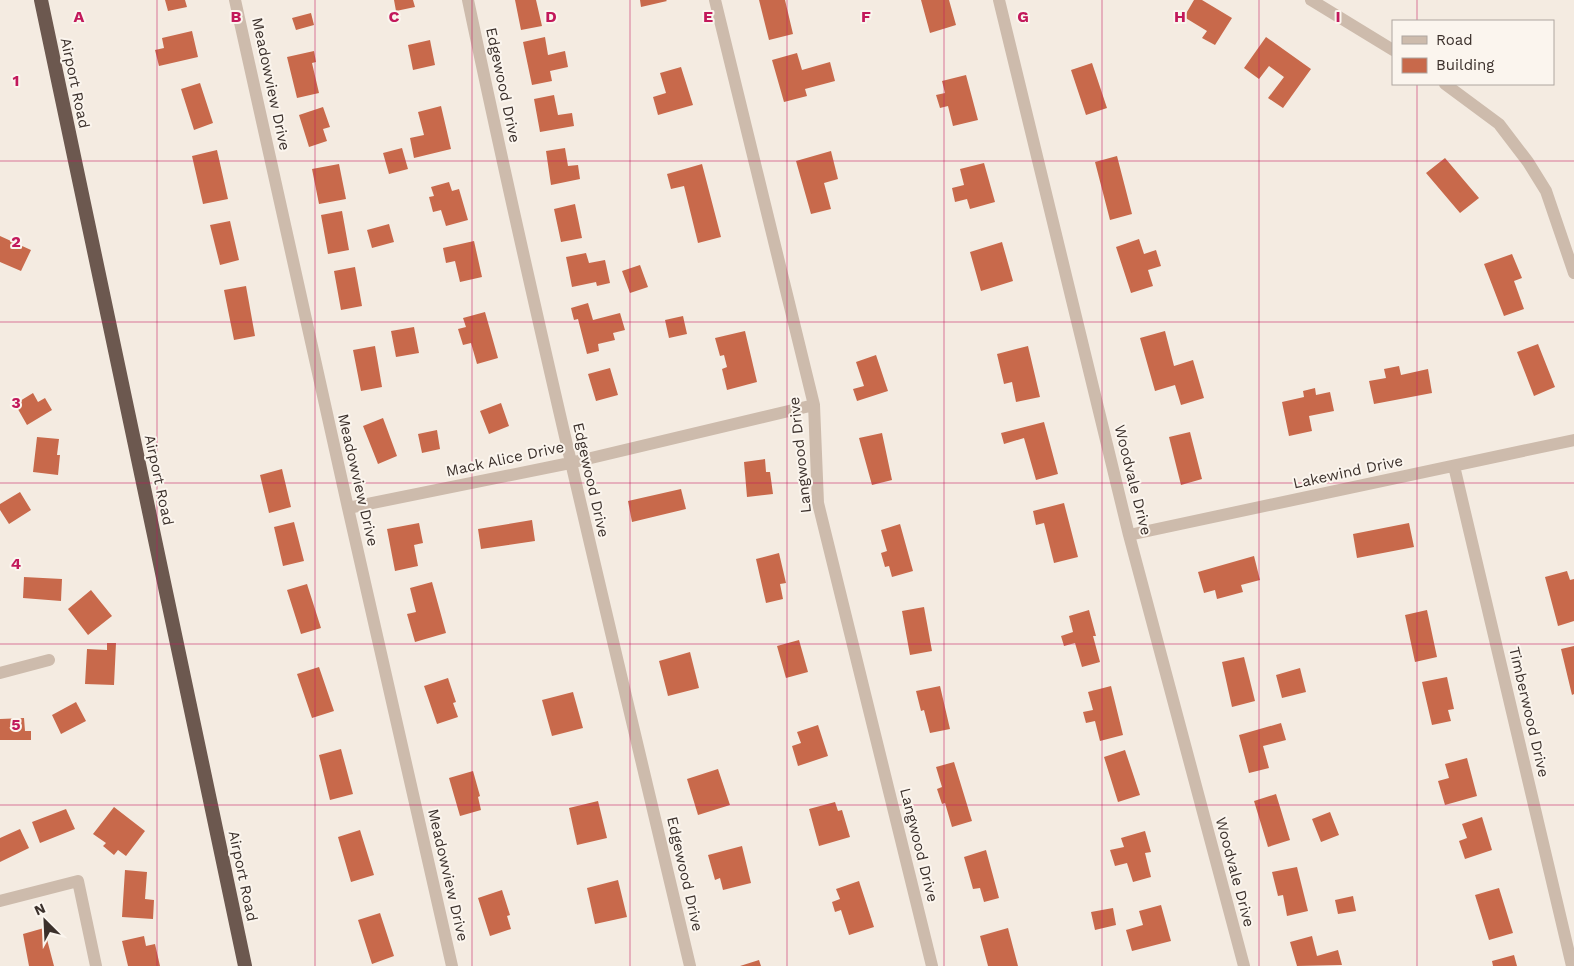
<svg xmlns="http://www.w3.org/2000/svg" width="1574" height="966" font-family="'Work Sans',sans-serif">
	<style>
		.building { fill: #c8694b }
		.lines { fill: none; stroke-linecap: round; stroke-linejoin: round }
		.minor { stroke: #cdbbac; stroke-width: 12 }
		.trunk { stroke: #6c584f; stroke-width: 14 }
		.grid { fill: none; stroke: #c2185b; stroke-width: 1; stroke-opacity: 0.55 }
		.labels { text-anchor: middle; dominant-baseline: central; stroke-width: 4; stroke-linejoin: round; paint-order: stroke }
		.street-label { font-size: 15px; fill: #3b302b; stroke: #fbf5ee }
		.grid-label { font-size: 16px; text-anchor: middle; font-weight: bold; fill: #c2185b; stroke: #fbf5ee; stroke-width: 4; stroke-linejoin: round; paint-order: stroke }
	</style>
	<rect width="100%" height="100%" fill="#f4ebe1"/>
	<path class="building" d="M165,0H185L187,7L168,11Z
		M394,0H413L415,7L396,11Z
		M515,0H536L542,26L521,30Z
		M640,0H666L667,1L641,7Z
		M759,0H785L793,34L769,40Z
		M921,0H949L956,25L930,33Z
		M1194,0H1202L1232,18L1215,45L1202,38L1207,31L1184,17Z
		M311,13L314,25L296,30L292,18Z
		M192,31L198,57L159,66L155,50L164,48L162,38Z
		M545,37L548,55L565,51L568,67L550,71L552,81L532,85L523,42Z
		M1266,37L1311,69L1283,108L1268,98L1284,77L1269,66L1259,79L1244,68Z
		M430,40L435,65L413,70L408,45Z
		M314,51L316,62L312,63L319,93L297,98L287,57Z
		M797,53L802,70L830,62L835,81L805,89L807,96L784,102L772,60Z
		M1092,63L1107,108L1086,115L1071,70Z
		M681,67L693,105L658,115L653,97L666,93L660,73Z
		M966,75L978,120L953,126L948,106L940,108L936,95L945,93L942,81Z
		M200,83L213,123L194,130L181,89Z
		M554,95L558,115L572,113L574,126L540,132L534,99Z
		M441,106L451,149L414,158L410,138L424,135L418,112Z
		M323,107L330,127L323,129L327,141L309,147L299,115Z
		M402,148L408,169L389,174L383,153Z
		M565,148L568,166L578,165L580,179L551,185L546,151Z
		M217,150L228,199L203,204L192,156Z
		M831,151L838,179L824,183L831,209L811,214L796,161Z
		M1117,156L1132,214L1110,220L1095,162Z
		M1445,158L1479,198L1460,213L1426,173Z
		M984,163L995,202L970,209L967,199L955,202L952,188L964,185L960,169Z
		M339,164L346,199L319,204L312,169Z
		M702,164L721,237L698,243L684,186L671,189L667,174Z
		M449,182L452,191L459,189L468,220L446,226L441,210L433,212L429,197L434,196L431,187Z
		M575,204L582,238L561,242L554,209Z
		M342,211L349,250L328,254L321,215Z
		M230,221L239,260L220,265L210,225Z
		M389,224L394,242L372,248L367,230Z
		M0,236L31,250L21,271L0,262Z
		M1139,239L1144,254L1156,250L1161,266L1148,270L1153,286L1131,293L1116,247Z
		M474,241L482,277L460,282L455,261L446,263L443,248Z
		M1002,242L1013,281L981,291L970,252Z
		M586,253L589,263L605,260L610,283L597,286L596,282L572,287L566,257Z
		M1512,254L1522,278L1514,281L1524,309L1504,316L1484,264Z
		M640,265L648,287L630,293L622,271Z
		M355,267L362,306L341,310L334,271Z
		M246,286L255,336L234,340L224,290Z
		M588,303L593,320L620,313L625,330L613,333L615,340L598,344L599,351L587,354L578,319L574,320L571,308Z
		M485,312L498,358L477,364L471,343L463,345L458,329L466,327L463,318Z
		M683,316L687,334L669,338L665,320Z
		M414,327L419,353L396,357L391,331Z
		M745,331L757,382L727,390L722,369L727,367L724,355L720,356L715,338Z
		M1165,331L1174,366L1193,360L1204,398L1181,405L1175,385L1155,391L1140,338Z
		M1538,344L1555,387L1534,396L1517,352Z
		M375,346L382,387L361,391L353,350Z
		M1028,346L1040,397L1016,402L1012,382L1004,384L997,354Z
		M876,355L888,391L857,401L853,389L864,386L856,362Z
		M1399,366L1401,375L1428,369L1432,393L1374,404L1369,381L1386,378L1384,369Z
		M610,368L618,395L596,401L588,374Z
		M1315,388L1316,395L1330,392L1334,411L1309,416L1312,431L1289,436L1282,402L1304,397L1303,391Z
		M33,393L38,402L45,398L52,410L27,425L15,404Z
		M501,403L509,426L489,434L480,411Z
		M383,418L397,456L378,464L363,426Z
		M1044,422L1058,474L1036,480L1024,438L1004,444L1001,433Z
		M437,430L440,449L422,453L418,434Z
		M1190,432L1202,479L1181,485L1169,437Z
		M882,433L892,480L872,485L859,438Z
		M37,437L59,439L57,455H60L58,475L33,472Z
		M765,459L766,472H770L773,494L747,497L744,462Z
		M282,469L291,507L269,513L260,475Z
		M681,489L686,509L632,522L628,501Z
		M20,492L31,510L9,524L0,510V504Z
		M1064,503L1078,557L1054,563L1044,523L1036,525L1033,511Z
		M532,520L535,541L481,549L478,529Z
		M294,522L304,561L283,566L274,527Z
		M419,523L423,543L414,545L418,566L395,571L387,529Z
		M1409,523L1414,547L1357,558L1353,534Z
		M900,524L913,571L892,577L889,566L885,567L881,553L887,551L881,530Z
		M779,553L786,583L780,584L783,599L766,603L756,559Z
		M1254,556L1260,580L1241,585L1243,592L1217,599L1215,590L1204,593L1198,572Z
		M1567,571L1570,580L1574,579V621L1558,626L1545,577Z
		M24,577L62,579L61,601L23,598Z
		M432,582L446,633L415,642L407,614L416,612L410,588Z
		M307,584L321,628L301,634L287,590Z
		M91,590L112,616L88,635L68,609Z
		M924,607L932,651L910,655L902,611Z
		M1089,610L1096,636H1093L1100,662L1082,667L1075,643L1064,646L1061,636L1073,632L1069,616Z
		M1427,610L1437,657L1415,662L1405,615Z
		M799,640L808,672L786,678L777,646Z
		M107,643H116L114,685L85,684L87,649L107,650Z
		M1574,646V694L1572,695L1561,649Z
		M690,652L699,688L668,696L659,661Z
		M1244,657L1255,701L1232,707L1222,662Z
		M319,667L334,711L312,718L297,674Z
		M1300,668L1306,692L1282,698L1276,675Z
		M1447,677L1454,709L1448,710L1451,721L1432,725L1422,682Z
		M448,678L456,702L453,703L458,717L437,724L424,686Z
		M940,686L950,729L930,733L924,710L921,711L916,691Z
		M1111,686L1123,735L1100,741L1095,721L1086,723L1083,712L1093,710L1088,692Z
		M573,692L583,728L552,736L542,700Z
		M76,702L86,721L61,734L52,715Z
		M24,718L25,731H31V740H0V719Z
		M1281,723L1286,740L1263,746L1269,768L1249,773L1239,735Z
		M818,725L828,756L798,766L792,746L801,743L797,732Z
		M341,749L353,794L330,800L319,755Z
		M1125,750L1140,795L1118,802L1104,757Z
		M1467,758L1477,796L1445,805L1438,781L1449,778L1445,764Z
		M954,762L972,821L952,827L945,803L942,804L937,789L942,787L936,767Z
		M718,769L730,805L698,815L687,779Z
		M473,771L480,796L478,797L481,810L460,816L449,778Z
		M1276,794L1290,840L1268,847L1254,801Z
		M598,801L607,838L577,845L569,808Z
		M835,802L838,811L842,810L850,837L819,846L809,809Z
		M114,807L145,831L126,856L118,850L114,855L103,846L106,843L93,834Z
		M66,809L75,829L40,843L32,822Z
		M1330,812L1339,835L1321,842L1312,819Z
		M1482,817L1492,850L1465,859L1459,841L1467,838L1462,824Z
		M20,829L29,848L0,862V838Z
		M360,830L374,875L351,882L338,837Z
		M1145,831L1151,852L1145,853L1151,877L1133,882L1127,863L1115,866L1110,850L1124,847L1121,838Z
		M742,846L751,883L723,890L720,878L715,880L708,855Z
		M986,850L999,898L984,902L980,888L973,889L964,857Z
		M1297,867L1308,911L1287,916L1283,895L1278,896L1272,872Z
		M125,870L147,872L145,899L154,900L153,919L122,917Z
		M618,880L627,917L595,924L587,888Z
		M859,881L874,927L849,935L841,910L835,912L832,902L840,899L836,889Z
		M1499,888L1513,933L1489,940L1475,895Z
		M502,890L510,915L507,916L511,929L490,936L478,898Z
		M1353,896L1356,911L1338,914L1335,900Z
		M1161,905L1171,941L1132,951L1126,930L1143,925L1139,911Z
		M1113,908L1116,925L1095,930L1091,912Z
		M380,913L394,956L372,964L358,920Z
		M44,928L54,966H29L23,934Z
		M1008,928L1018,966H988L980,936Z
		M144,936L146,946L155,944L160,966H128L122,941Z
		M1312,936L1317,956L1338,950L1342,965L1297,966L1290,942Z
		M1514,955L1517,966H1493L1492,961Z
		M759,960L761,966H740Z"/>
	<g class="lines">
		<path class="minor" d="M235,0L348,508L452,966
			M468,0C536,323 614,645 690,966
			M715,0L814,405L818,503L932,966
			M999,0L1129,535L1244,966
			M1311,0L1393,50
			M1445,84L1499,124L1528,162L1546,191L1574,273
			M1454,466L1572,966
			M348,508L570,463L814,405
			M1129,535L1574,440
			M0,673L49,660
			M0,901L78,881L96,966"/>
		<path class="trunk" d="M41,0L245,966"/>
	</g>
	<path class="grid" d="M157,0V966M315,0V966M472,0V966M630,0V966M787,0V966M944,0V966M1102,0V966M1259,0V966M1417,0V21M1417,84V966M0,161H1574M0,322H1574M0,483H1574M0,644H1574M0,805H1574"/>
	<g class="labels">
		<g class="street-label">
			<text transform="translate(75 83) rotate(78)">Airport Road</text>
			<text transform="translate(271 84) rotate(78)">Meadowview Drive</text>
			<text transform="translate(503 85) rotate(78)">Edgewood Drive</text>
			<text transform="translate(800 455) rotate(-96)">Langwood Drive</text>
			<text transform="translate(505 459) rotate(-12)">Mack Alice Drive</text>
			<text transform="translate(1348 472) rotate(-12)">Lakewind Drive</text>
			<text transform="translate(159 480) rotate(78)">Airport Road</text>
			<text transform="translate(358 480) rotate(77)">Meadowview Drive</text>
			<text transform="translate(591 480) rotate(77)">Edgewood Drive</text>
			<text transform="translate(1133 480) rotate(76)">Woodvale Drive</text>
			<text transform="translate(1529 712) rotate(77)">Timberwood Drive</text>
			<text transform="translate(919 845) rotate(76)">Langwood Drive</text>
			<text transform="translate(1235 872) rotate(75)">Woodvale Drive</text>
			<text transform="translate(685 874) rotate(77)">Edgewood Drive</text>
			<text transform="translate(448 875) rotate(77)">Meadowview Drive</text>
			<text transform="translate(243 876) rotate(78)">Airport Road</text>
		</g>
	</g>
	<g class="grid-label">
		<text x="79" y="22">A</text>
		<text x="236" y="22">B</text>
		<text x="394" y="22">C</text>
		<text x="551" y="22">D</text>
		<text x="708" y="22">E</text>
		<text x="866" y="22">F</text>
		<text x="1023" y="22">G</text>
		<text x="1180" y="22">H</text>
		<text x="1338" y="22">I</text>
		<text x="16" y="86">1</text>
		<text x="16" y="247">2</text>
		<text x="16" y="408">3</text>
		<text x="16" y="569">4</text>
		<text x="16" y="730">5</text>
	</g>
	<rect x="1392" y="20" width="162" height="65" fill="#fbf5ee" stroke="#aea6a0"/>
	<rect x="1402" y="36" width="25" height="8" fill="#cdbbac" stroke="#aea6a0"/>
	<text x="1436" y="45" font-size="15" fill="#3b302b">Road</text>
	<rect x="1402" y="58" width="25" height="15" fill="#c8694b" stroke="#aea6a0"/>
	<text x="1436" y="70" font-size="15" fill="#3b302b">Building</text>
	<g transform="translate(45 921) rotate(336)" stroke="#fbf5ee" stroke-width="4" paint-order="stroke">
	<path d="M0-4L9 19L0 12L-9 19Z" fill="#3b302b"/>
	<text y="-8" font-size="14" font-weight="bold" text-anchor="middle" fill="#3b302b">N</text>
	</g>
</svg>
